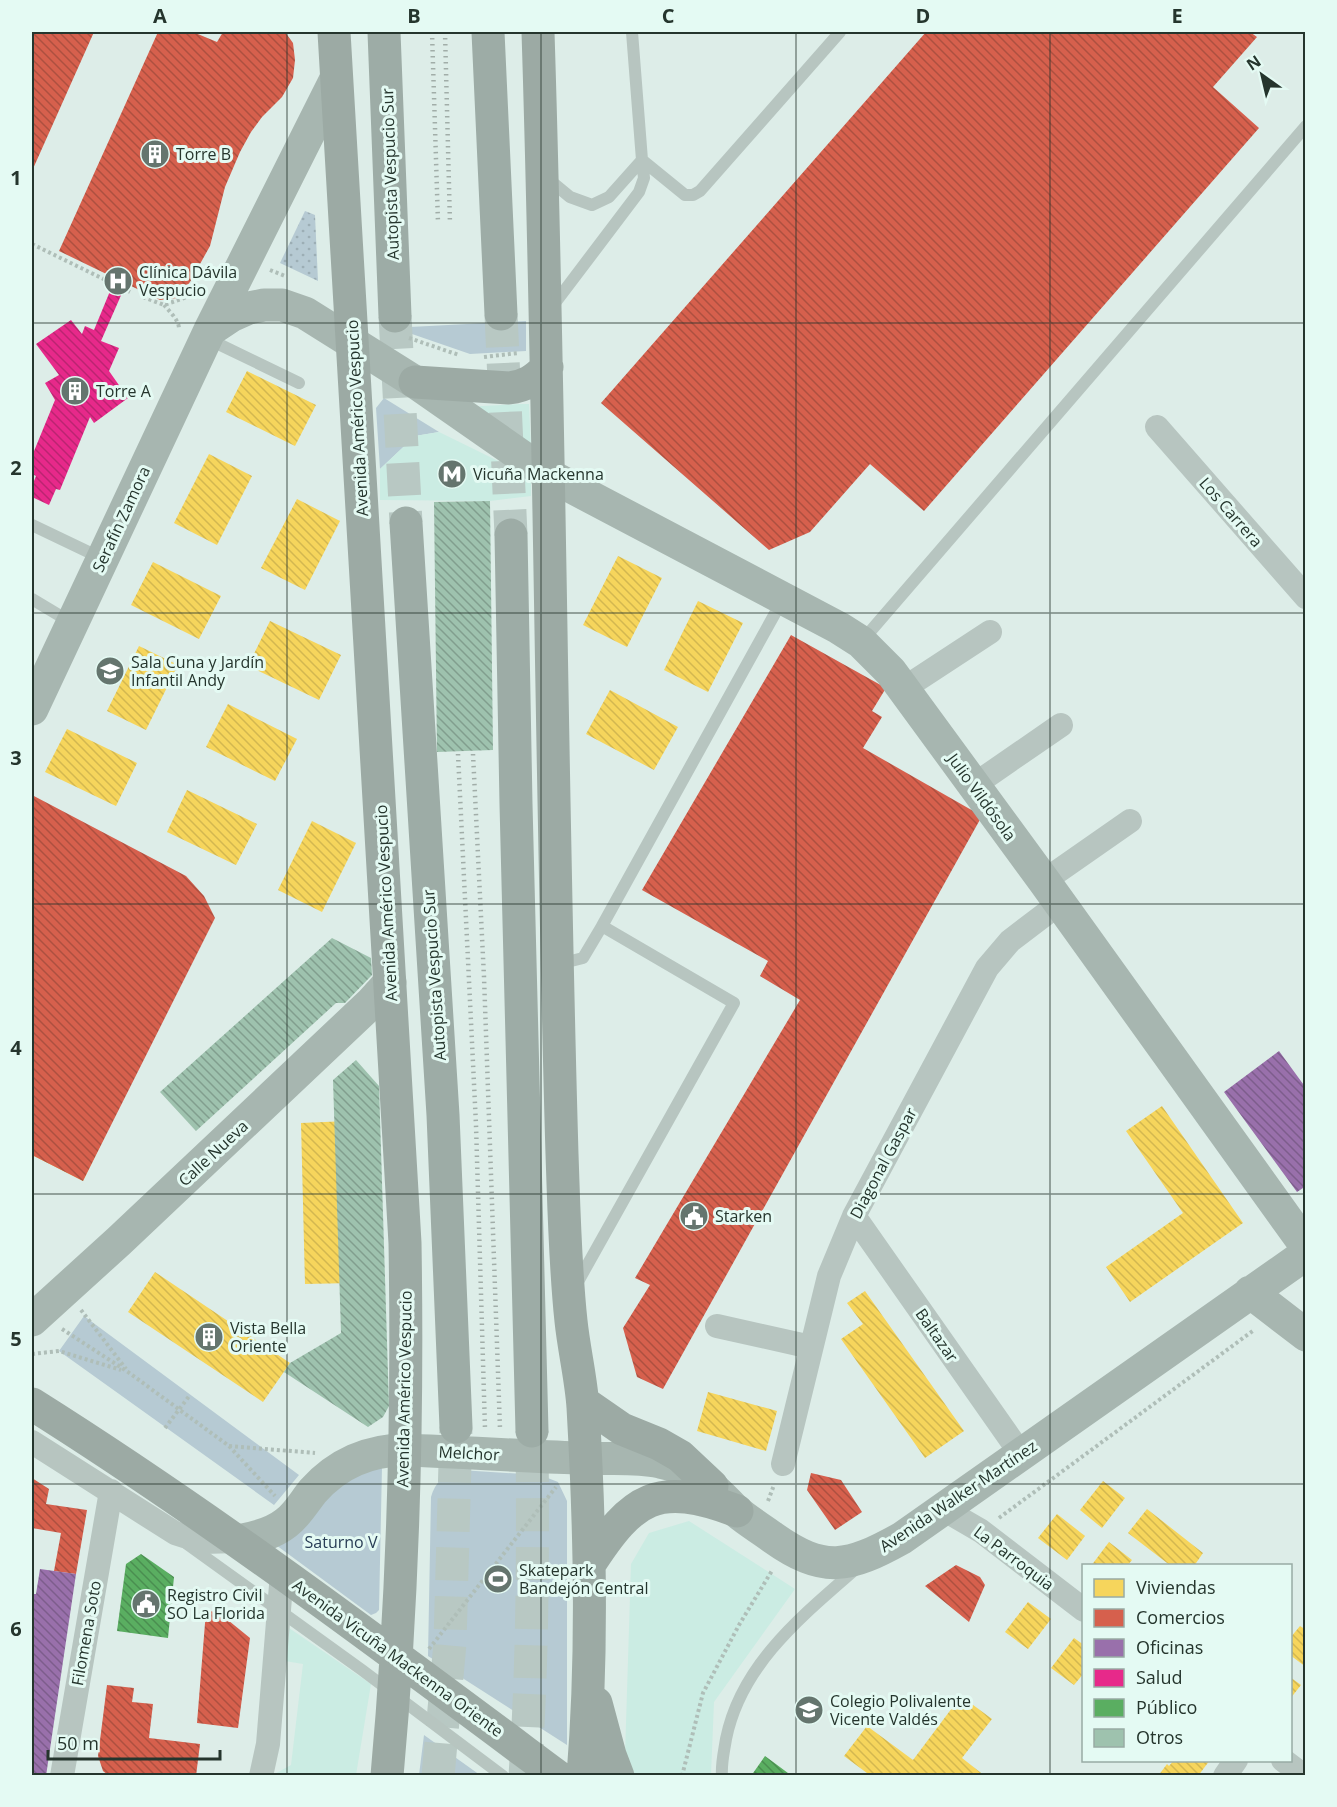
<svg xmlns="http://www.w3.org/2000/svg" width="1337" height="1807" font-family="'Open Sans',sans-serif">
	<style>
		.green { fill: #b6cad3 }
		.garden { fill: url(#garden-dots) }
		.plaza { fill: #cbece3 }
		.homes { fill: url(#homes-back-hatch) }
		.shops { fill: url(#shops-back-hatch) }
		.offices { fill: url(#offices-back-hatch) }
		.health { fill: url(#health-back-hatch) }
		.public { fill: url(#public-back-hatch) }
		.building { fill: url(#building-back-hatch) }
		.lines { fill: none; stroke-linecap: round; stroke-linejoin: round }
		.highway-tunnel { stroke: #b8c8c3; stroke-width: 33; stroke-dasharray: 33 16; stroke-linecap: butt }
		.path { stroke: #afbeb8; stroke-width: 4; stroke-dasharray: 3 3; stroke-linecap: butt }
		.lane { stroke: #b7c5c0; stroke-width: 12 }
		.street { stroke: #b7c5c0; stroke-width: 24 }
		.secondary { stroke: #a7b6b0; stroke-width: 33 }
		.primary { stroke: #9caaa4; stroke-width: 33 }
		.highway { stroke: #9daca6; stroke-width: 33 }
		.rail { stroke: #a1ada8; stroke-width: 4.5; stroke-dasharray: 1.5 4.5; stroke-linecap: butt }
		.grid { fill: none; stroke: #25352d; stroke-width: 1.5; stroke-opacity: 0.55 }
		.labels { text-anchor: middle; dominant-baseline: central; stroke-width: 6; stroke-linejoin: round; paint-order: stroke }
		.poi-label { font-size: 16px; fill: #25352d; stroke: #e4faf3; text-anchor: start }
		.street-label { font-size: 16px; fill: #25352d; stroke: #e4faf3 }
		.park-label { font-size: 16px; fill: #283d55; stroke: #e4faf3 }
		.neatline { fill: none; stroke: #25352d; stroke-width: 2 }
		.grid-label { font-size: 20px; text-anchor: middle; font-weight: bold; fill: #25352d }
	</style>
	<defs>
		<pattern id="garden-dots" width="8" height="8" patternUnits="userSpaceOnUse" patternTransform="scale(1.5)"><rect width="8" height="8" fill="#b6cad3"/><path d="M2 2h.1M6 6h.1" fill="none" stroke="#9caeb5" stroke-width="1.8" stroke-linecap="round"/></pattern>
		<pattern id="homes-back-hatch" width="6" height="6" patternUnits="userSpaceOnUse" patternTransform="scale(1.5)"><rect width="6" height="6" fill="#f6d55c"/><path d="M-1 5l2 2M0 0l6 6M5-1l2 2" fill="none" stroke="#d3b750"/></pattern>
		<pattern id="shops-back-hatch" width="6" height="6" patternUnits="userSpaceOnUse" patternTransform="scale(1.5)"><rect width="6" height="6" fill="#d6604d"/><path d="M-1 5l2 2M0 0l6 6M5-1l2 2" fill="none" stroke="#ad5040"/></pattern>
		<pattern id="offices-back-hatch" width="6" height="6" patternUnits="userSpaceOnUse" patternTransform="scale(1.5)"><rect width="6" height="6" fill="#9970ab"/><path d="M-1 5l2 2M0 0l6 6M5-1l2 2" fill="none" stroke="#7d5d8c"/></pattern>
		<pattern id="health-back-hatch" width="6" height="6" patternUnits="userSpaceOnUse" patternTransform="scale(1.5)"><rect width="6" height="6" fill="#e7298a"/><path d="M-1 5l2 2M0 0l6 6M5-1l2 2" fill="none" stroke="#bb2471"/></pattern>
		<pattern id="public-back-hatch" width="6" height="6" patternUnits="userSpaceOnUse" patternTransform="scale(1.5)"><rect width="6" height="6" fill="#5aae61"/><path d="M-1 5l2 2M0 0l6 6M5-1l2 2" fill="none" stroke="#4a8e50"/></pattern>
		<pattern id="building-back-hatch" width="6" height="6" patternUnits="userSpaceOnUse" patternTransform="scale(1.5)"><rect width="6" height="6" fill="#9ec2ae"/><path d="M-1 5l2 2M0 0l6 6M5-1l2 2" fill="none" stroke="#819e8e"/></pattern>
	</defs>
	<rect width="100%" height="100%" fill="#ddede8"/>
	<path class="green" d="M526,321V351L470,354L412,334L410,327Z
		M384,398L439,432L415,436L380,469L376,408Z
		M84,1316L299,1475L274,1505L59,1351Z
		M382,1466L379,1610L376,1613L371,1615L276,1545L332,1485Z
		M460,1470L540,1475L558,1482L567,1501V1745L428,1656L431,1497C435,1482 445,1473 460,1470Z
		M424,1735L480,1775H419Z"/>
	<path class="garden" d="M305,211L315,215L318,281L280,263Z"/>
	<path class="plaza" d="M529,404L531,450L465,407L520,404Z
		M439,432L531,477V496L490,501L380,500V469L415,436Z
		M689,1521L795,1589L714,1702L711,1775H634L625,1755L631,1564L649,1533Z
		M289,1628L371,1684L356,1775L271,1776L291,1765L303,1664L285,1661Z"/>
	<path class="homes" d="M247,371L316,405L295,446L226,412Z
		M209,454L252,476L217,545L174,523Z
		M297,499L340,521L305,590L261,568Z
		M618,556L662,578L627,647L583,625Z
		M153,562L221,596L199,639L131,605Z
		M698,601L743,623L708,692L664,670Z
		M270,621L341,655L319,700L248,666Z
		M139,646L178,665L146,730L107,711Z
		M610,690L678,727L654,770L586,734Z
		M228,704L297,739L275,781L206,747Z
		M67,729L137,763L116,806L45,772Z
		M187,790L257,824L236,865L167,832Z
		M312,821L356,843L322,912L278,890Z
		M32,1100L105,1136L83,1181L32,1155Z
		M1162,1106L1243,1223L1130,1302L1106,1267L1183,1213L1126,1131Z
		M348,1121L354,1283L305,1284L301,1123Z
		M155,1272L290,1363L263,1402L128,1312Z
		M865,1291L964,1431L925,1458L841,1339L863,1324L847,1303Z
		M708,1392L777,1411L766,1451L697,1431Z
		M1103,1481L1125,1498L1102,1528L1080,1510Z
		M1147,1509L1203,1553L1194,1566H1171L1128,1533Z
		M1057,1514L1085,1536L1067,1560L1038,1538Z
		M1109,1542L1132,1560L1127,1566H1091Z
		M1028,1602L1051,1619L1028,1649L1005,1632Z
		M1300,1626L1306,1630V1667L1290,1655V1638Z
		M1074,1638L1084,1645V1673L1074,1685L1051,1668Z
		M1290,1677L1301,1685L1290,1699Z
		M961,1696L992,1719L962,1758L985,1776H871L844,1756L867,1726L913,1760Z
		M1174,1760H1210L1198,1776H1158L1167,1764L1169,1766Z"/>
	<path class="shops" d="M32,32H94L32,171Z
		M158,32H193L217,42L223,32H285L293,43L295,60L293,78L282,97L262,117L251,132L240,152L225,187L210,246L190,282L177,298L160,300L59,251Z
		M926,32H1250L1257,37L1213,87L1259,128L924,511L870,464L810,532L769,550L601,403Z
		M791,635L886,688L872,711L882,717L863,748L982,816L663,1389L637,1377L623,1328L650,1285L635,1278L800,1000L760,976L768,961L642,890Z
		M32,795L186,876L204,896L215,918L83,1181L32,1155Z
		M811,1473L841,1480L862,1512L835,1530L807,1490Z
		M32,1478L49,1489L46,1504L87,1510L76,1574L54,1571L61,1533L32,1528Z
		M956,1565L980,1577L985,1585L969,1622L925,1586Z
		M206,1611L218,1612L250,1638L238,1728L197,1723Z
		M107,1685L134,1688L132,1702L153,1704L149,1738L200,1744L196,1776H109L103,1771L98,1756Z"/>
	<path class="offices" d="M1279,1051L1306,1088V1186L1297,1192L1224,1092Z
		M40,1569L76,1574L46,1776L32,1774V1594H36Z"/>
	<path class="health" d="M115,279L126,284L101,341L119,348L109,371L128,398L94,423L90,417L60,490L56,489L49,505L32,497V486L36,476L32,474V456L55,400L45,383L59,375L36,344L71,320L82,334L85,326L94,330Z"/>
	<path class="public" d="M141,1554L174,1577L168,1638L117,1631L126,1564Z
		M765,1756L792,1776H751Z"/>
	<path class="building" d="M490,501L493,750L437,752L434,502Z
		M332,938L371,958L372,975L345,1003H336L196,1131L160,1092Z
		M356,1060L379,1086L389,1406L383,1417L368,1427L284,1372L290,1363L341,1333L333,1080Z"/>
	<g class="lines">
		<path class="highway-tunnel" d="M501,314L511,535
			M395,316L406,523
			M438,1776L450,1643L456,1427
			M525,1776C533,1661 533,1546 532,1431"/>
		<path class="path" d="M32,244L130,292
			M270,270L285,276
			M143,297L164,305L198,293
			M164,305C170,312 179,320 179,329
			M409,338L459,355
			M484,357L518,353
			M81,1310L126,1369
			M62,1329L128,1372L229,1446L275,1496
			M32,1354L59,1351L121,1370
			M165,1428L190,1395
			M229,1446L315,1453
			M768,1501L774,1485
			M999,1518L1254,1330
			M429,1649L556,1487
			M682,1776L703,1693L739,1625L773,1569"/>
		<path class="lane" d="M632,32L642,160L685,195H693L700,191L840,32
			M547,178L570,197L592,205L609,197L642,160
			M552,307L639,192L644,178L642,160
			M208,339L299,383
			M32,525L101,558
			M32,599L72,623
			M862,641L1306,126
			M602,926L783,599
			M559,964L583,958L602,926L734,1003L575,1287
			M187,1544L362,1670L503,1776
			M722,1776C721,1763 724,1752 726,1739C741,1664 803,1615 858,1567"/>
		<path class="street" d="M1157,427L1306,597
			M903,689L990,632
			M974,785L1061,725
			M1044,881L1130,821
			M854,1216L1021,1454
			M717,1326L811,1347
			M32,1442L175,1533L203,1542L238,1541
			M783,1464L829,1276L854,1216L987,968L1010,941L1060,903
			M943,1509L981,1531L1084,1610
			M1283,1760L1304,1776
			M62,1776L111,1491
			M261,1776L268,1744L282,1573
			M1225,1776L1236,1760"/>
		<path class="secondary" d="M210,330L231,316L249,308L264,305H282L305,313L415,382L547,474L839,628L861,642L891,672L1044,881L1306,1246
			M32,709L210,330L336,79
			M1250,1292L1306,1335
			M32,1320L119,1241L371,1003L390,982
			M238,1541C255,1538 272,1534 286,1523C298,1514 304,1502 313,1491C337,1464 369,1450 404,1450C462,1452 520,1456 578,1458C605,1460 633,1456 660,1462C696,1469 711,1485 735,1510C746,1520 760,1528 772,1537C824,1574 848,1568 902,1538L1306,1254"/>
		<path class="primary" d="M334,32L405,1243C408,1421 403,1599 387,1776
			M538,32C550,406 551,780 562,1154C564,1210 565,1265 571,1321C574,1350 581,1378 583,1407C590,1530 593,1653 583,1776
			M415,382L509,388C525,386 536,380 547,367
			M583,1402L622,1429L659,1444L680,1456L712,1486
			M32,1404C213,1518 384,1647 557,1776
			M589,1565C633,1497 657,1481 737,1511
			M596,1703L610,1755L618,1776"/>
		<path class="highway" d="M384,32L395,316
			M488,32L501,314
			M406,523L443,1115L456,1427
			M511,535L516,804L532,1431"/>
		<path class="rail" d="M432,32L438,223
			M445,32L450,224
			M458,754L476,1125L485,1429
			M473,754L484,977L500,1429"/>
	</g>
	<path class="grid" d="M287,32V1776M541,32V1776M796,32V1776M1050,32V1776M32,323H1306M32,613H1306M32,904H1306M32,1194H1306M32,1484H1306"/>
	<defs>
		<g id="building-disc" transform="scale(1.5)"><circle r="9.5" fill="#65756e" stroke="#e4faf3"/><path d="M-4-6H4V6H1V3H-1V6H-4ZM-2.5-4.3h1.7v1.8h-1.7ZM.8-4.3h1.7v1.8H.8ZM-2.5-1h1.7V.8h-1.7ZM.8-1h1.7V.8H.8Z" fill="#fff"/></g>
		<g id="hospital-disc" transform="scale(1.5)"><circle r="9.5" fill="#65756e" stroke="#e4faf3"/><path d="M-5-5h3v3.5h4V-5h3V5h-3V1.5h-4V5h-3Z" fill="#fff"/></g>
		<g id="metro-disc" transform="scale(1.5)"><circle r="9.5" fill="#65756e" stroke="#e4faf3"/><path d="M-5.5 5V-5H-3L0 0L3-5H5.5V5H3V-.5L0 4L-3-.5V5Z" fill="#fff"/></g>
		<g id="school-disc" transform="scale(1.5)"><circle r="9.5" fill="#65756e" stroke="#e4faf3"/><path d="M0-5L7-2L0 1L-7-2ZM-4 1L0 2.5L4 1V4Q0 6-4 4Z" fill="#fff"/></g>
		<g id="civic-disc" transform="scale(1.5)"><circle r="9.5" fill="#65756e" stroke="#e4faf3"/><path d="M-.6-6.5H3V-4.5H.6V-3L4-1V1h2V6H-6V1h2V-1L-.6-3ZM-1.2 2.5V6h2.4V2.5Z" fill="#fff"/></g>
		<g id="stadium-disc" transform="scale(1.5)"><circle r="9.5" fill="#65756e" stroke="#e4faf3"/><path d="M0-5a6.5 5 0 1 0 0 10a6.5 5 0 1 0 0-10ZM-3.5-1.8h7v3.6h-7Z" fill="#fff"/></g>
	</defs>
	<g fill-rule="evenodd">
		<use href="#building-disc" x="155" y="154"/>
		<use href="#hospital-disc" x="118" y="281"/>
		<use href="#building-disc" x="75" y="391"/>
		<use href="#metro-disc" x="452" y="474"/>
		<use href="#school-disc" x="110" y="671"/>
		<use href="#civic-disc" x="694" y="1216"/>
		<use href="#building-disc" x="209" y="1337"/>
		<use href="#stadium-disc" x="498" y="1579"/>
		<use href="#civic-disc" x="146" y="1604"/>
		<use href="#school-disc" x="809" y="1710"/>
	</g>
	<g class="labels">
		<g class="poi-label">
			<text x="176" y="154">Torre B</text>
			<text x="139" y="272">Clínica Dávila<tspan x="139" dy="18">Vespucio</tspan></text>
			<text x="96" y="391">Torre A</text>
			<text x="473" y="474">Vicuña Mackenna</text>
			<text x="131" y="662">Sala Cuna y Jardín<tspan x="131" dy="18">Infantil Andy</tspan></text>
			<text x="715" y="1216">Starken</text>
			<text x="230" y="1328">Vista Bella<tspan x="230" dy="18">Oriente</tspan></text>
			<text x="519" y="1570">Skatepark<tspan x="519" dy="18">Bandejón Central</tspan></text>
			<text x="167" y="1595">Registro Civil<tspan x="167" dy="18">SO La Florida</tspan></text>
			<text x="830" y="1701">Colegio Polivalente<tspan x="830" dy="18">Vicente Valdés</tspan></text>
		</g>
		<g class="street-label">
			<text transform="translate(390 174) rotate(-92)">Autopista Vespucio Sur</text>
			<text transform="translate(357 418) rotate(-93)">Avenida Américo Vespucio</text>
			<text transform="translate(1231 512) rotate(49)">Los Carrera</text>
			<text transform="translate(121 519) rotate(-65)">Serafín Zamora</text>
			<text transform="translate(982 797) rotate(54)">Julio Vildósola</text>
			<text transform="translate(386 903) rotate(-93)">Avenida Américo Vespucio</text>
			<text transform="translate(434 975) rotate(-94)">Autopista Vespucio Sur</text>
			<text transform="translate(213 1153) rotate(-43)">Calle Nueva</text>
			<text transform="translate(883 1163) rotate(-62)">Diagonal Gaspar</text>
			<text transform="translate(937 1335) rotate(55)">Baltazar</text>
			<text transform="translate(404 1389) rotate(-89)">Avenida Américo Vespucio</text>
			<text transform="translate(469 1453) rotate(3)">Melchor</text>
			<text transform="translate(958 1496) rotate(-34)">Avenida Walker Martínez</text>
			<text transform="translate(1014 1558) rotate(37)">La Parroquia</text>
			<text transform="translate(86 1633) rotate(-80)">Filomena Soto</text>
			<text transform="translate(398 1658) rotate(36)">Avenida Vicuña Mackenna Oriente</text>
		</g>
		<g class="park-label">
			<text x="341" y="1542">Saturno V</text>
		</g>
	</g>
	<rect width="1337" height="1807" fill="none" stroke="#e4faf3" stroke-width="66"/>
	<rect x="1082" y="1564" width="210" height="198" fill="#e4faf3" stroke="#98aba4" stroke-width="1.5"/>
	<rect x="1094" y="1579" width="30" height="18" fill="#f6d55c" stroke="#98aba4" stroke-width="1.5"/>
	<text x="1136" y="1594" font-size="18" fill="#25352d">Viviendas</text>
	<rect x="1094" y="1609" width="30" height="18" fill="#d6604d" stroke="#98aba4" stroke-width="1.5"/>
	<text x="1136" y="1624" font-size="18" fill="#25352d">Comercios</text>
	<rect x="1094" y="1639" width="30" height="18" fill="#9970ab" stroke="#98aba4" stroke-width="1.5"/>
	<text x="1136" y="1654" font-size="18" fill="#25352d">Oficinas</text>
	<rect x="1094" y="1669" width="30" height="18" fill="#e7298a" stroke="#98aba4" stroke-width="1.5"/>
	<text x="1136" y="1684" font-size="18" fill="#25352d">Salud</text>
	<rect x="1094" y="1699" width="30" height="18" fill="#5aae61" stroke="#98aba4" stroke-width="1.5"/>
	<text x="1136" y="1714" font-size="18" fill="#25352d">Público</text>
	<rect x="1094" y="1729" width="30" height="18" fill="#9ec2ae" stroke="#98aba4" stroke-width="1.5"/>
	<text x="1136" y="1744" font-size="18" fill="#25352d">Otros</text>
	<g transform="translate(1262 75) rotate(326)" stroke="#e4faf3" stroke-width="4.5" paint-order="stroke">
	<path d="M0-4.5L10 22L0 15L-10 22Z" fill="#25352d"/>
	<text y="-9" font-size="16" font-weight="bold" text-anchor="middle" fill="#25352d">N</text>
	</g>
	<path d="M48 1750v9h172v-9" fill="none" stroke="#25352d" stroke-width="3"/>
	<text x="57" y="1750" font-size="18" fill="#25352d" stroke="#e4faf3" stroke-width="4.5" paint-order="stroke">50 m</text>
	<rect x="33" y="33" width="1271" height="1741" class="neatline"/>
	<g class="grid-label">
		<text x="160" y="23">A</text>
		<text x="414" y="23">B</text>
		<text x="668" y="23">C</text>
		<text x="923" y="23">D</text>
		<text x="1177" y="23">E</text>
		<text x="16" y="185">1</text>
		<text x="16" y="475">2</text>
		<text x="16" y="765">3</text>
		<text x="16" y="1055">4</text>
		<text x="16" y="1346">5</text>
		<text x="16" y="1636">6</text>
	</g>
</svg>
